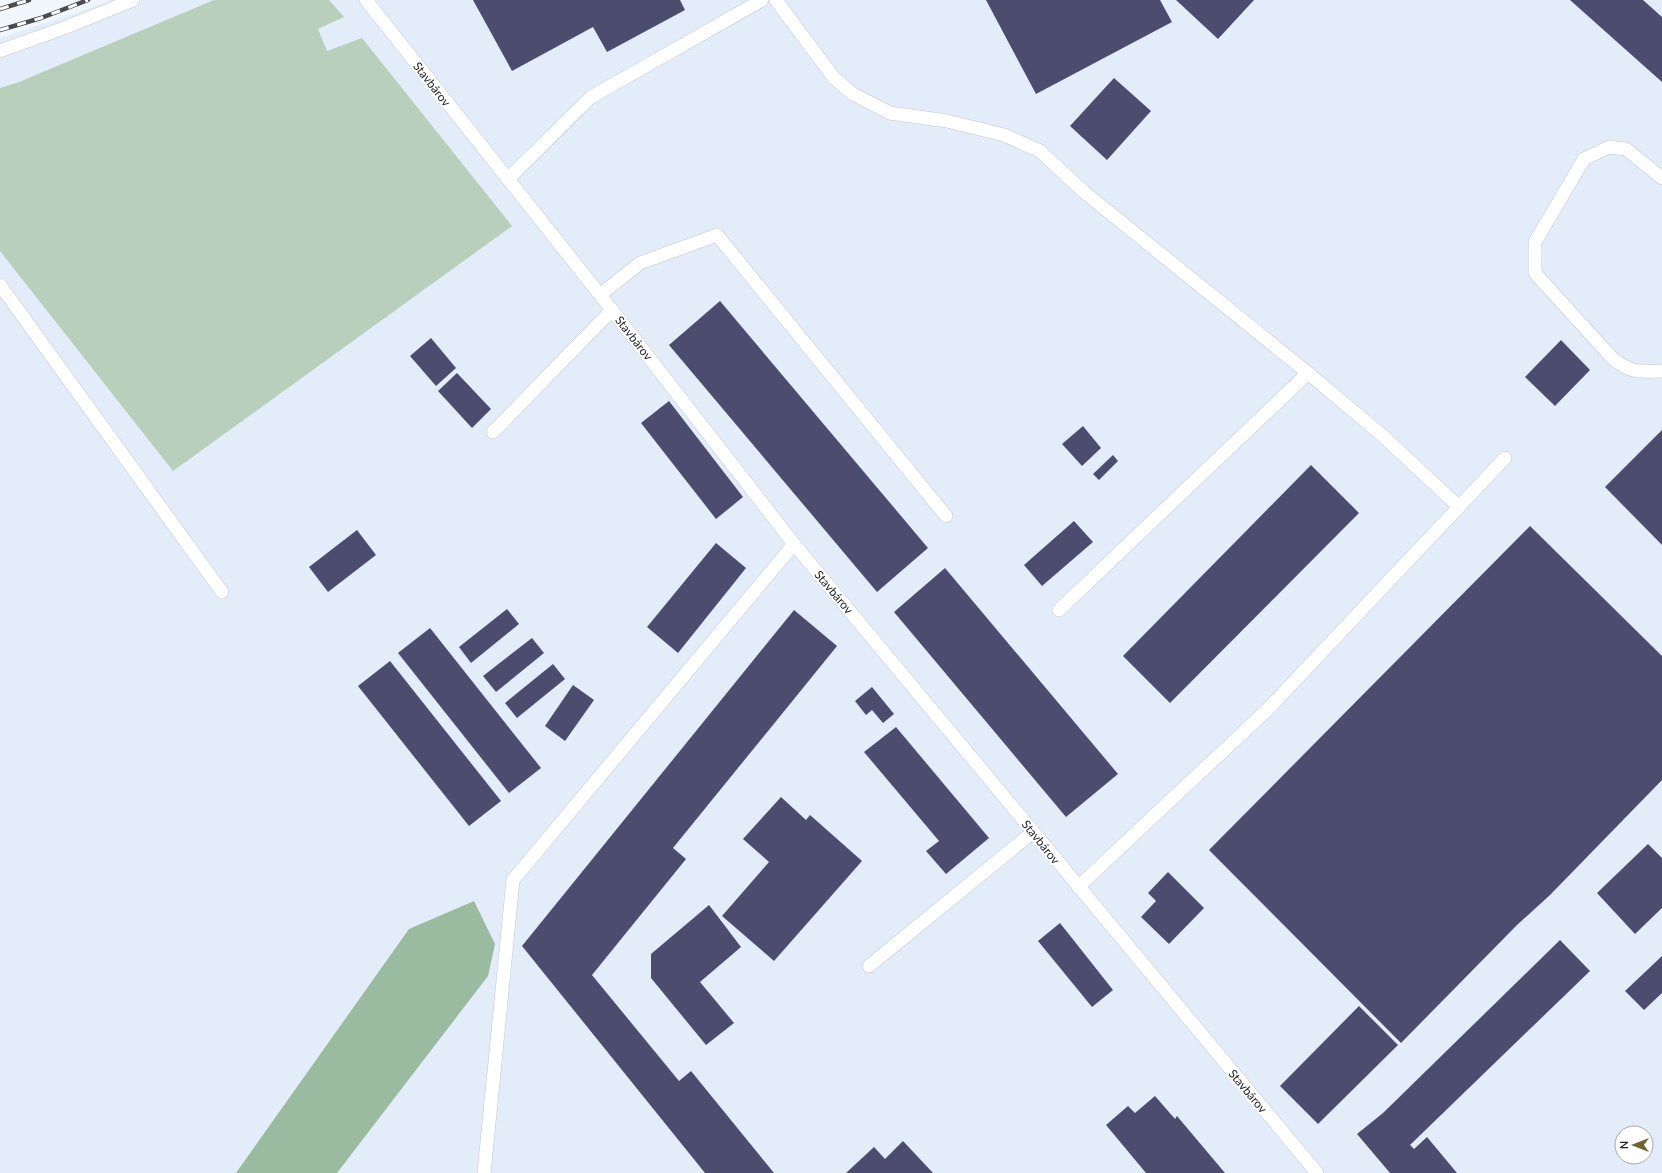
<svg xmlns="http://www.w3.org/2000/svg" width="1662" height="1173" font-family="Lato,sans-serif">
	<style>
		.built { fill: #e3ecf9; fill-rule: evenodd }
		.green { fill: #b7cfbb }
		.forest { fill: #9abba0 }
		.building { fill: #4c4d6e }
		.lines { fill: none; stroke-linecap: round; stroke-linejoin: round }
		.service-casing { stroke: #c3c7cd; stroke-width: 14 }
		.service { stroke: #fff; stroke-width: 13 }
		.rail-casing { stroke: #494b4e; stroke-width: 4.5 }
		.rail { stroke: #fff; stroke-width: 3; stroke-dasharray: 9; stroke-linecap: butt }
		.labels { text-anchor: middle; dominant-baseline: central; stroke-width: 4; stroke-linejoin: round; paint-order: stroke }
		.street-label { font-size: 12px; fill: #232426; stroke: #fff }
	</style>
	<rect width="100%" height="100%" fill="#f1f6fc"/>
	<path class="built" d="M111,0H1662V1173H0V38L88,9ZM1622,1133H1646V1157H1622Z"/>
	<path class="green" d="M214,0H329L344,17L318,29L327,51L362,38L512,226L173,471L0,251V88L19,82Z"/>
	<path class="forest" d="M474,901L495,944L488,976L337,1173H236L409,929Z"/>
	<path class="building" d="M473,0H680L685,10L607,52L593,27L512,71Z
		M986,0H1160L1172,22L1036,94Z
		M1176,0H1254L1218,39Z
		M1570,0H1643L1662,17V82Z
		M1114,78L1151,111L1107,160L1070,126Z
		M720,301L928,548L877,592L669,345Z
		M431,338L456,368L436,386L410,356Z
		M1561,340L1590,370L1555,406L1525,377Z
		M457,373L491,409L472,428L438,391Z
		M669,401L743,497L716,519L641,423Z
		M1083,426L1101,448L1082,466L1062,444Z
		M1662,430V545L1605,487Z
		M1113,455L1118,461L1099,480L1093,474Z
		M1311,465L1359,513L1170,703L1123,656Z
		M1074,521L1093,542L1042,586L1024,565Z
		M1530,526L1662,656V780L1550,895L1517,925L1401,1043L1209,850Z
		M357,530L376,555L328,592L309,567Z
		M716,543L746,568L678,653L647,627Z
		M945,568L1118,774L1066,817L894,612Z
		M507,609L519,624L471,663L459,647Z
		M794,610L837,646L673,848L686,859L592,975L679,1081L691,1071L774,1173H705L522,946Z
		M430,628L541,768L509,793L398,653Z
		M532,638L544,653L496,692L483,676Z
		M390,661L501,801L469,826L358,686Z
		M553,664L565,679L517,718L505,703Z
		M573,685L594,700L565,741L545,726Z
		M872,687L894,714L883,723L872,710L866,715L855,701Z
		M896,727L989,838L946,874L926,851L939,841L864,752Z
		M781,797L806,820L810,815L862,861L774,961L722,916L769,862L743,839Z
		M1648,844L1662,858V908L1635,934L1597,893Z
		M1168,872L1204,908L1169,944L1141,917L1156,901L1148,893Z
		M709,905L741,947L700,982L734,1023L706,1045L651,978V954Z
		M1060,923L1113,990L1092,1007L1038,941Z
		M1560,940L1590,971L1410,1145L1414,1149L1427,1137L1457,1173H1390L1357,1134L1383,1113Z
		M1662,956V993L1644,1010L1625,991Z
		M1359,1006L1398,1045L1318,1124L1280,1086Z
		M1155,1096L1175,1119L1177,1116L1225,1173H1146L1106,1125L1128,1106L1135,1113Z
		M903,1141L933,1173H846L874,1147L885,1159Z"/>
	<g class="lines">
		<g class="service-casing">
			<path id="service" d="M366,0L612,310L794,544L1317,1173
				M776,0L834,78L853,94L890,113L947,121L1004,135L1040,151L1084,192L1308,373L1383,436L1459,507
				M0,51L64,28L133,0
				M1662,178L1626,149L1609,147L1584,159L1535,242V273L1613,359C1632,373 1639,372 1662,371
				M508,179L591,97L762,0
				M0,285L222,592
				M600,295L640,263L717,235L946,516
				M493,432L612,310
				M1059,610L1308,373
				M1078,887L1268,709L1505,458
				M869,966L1033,832
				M484,1173L513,880L794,544"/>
		</g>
		<use href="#service" class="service"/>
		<g class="rail-casing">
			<path id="rail" d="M0,9L29,0
				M0,30L41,18L88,0"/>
		</g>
		<use href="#rail" class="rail"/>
	</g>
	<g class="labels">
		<g class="street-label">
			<text transform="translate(432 84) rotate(52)">Stavbárov</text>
			<text transform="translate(634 338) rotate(52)">Stavbárov</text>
			<text transform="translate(834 592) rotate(50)">Stavbárov</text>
			<text transform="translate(1041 842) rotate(51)">Stavbárov</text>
			<text transform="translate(1248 1091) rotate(50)">Stavbárov</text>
		</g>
	</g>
	<g transform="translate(1634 1145) rotate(270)"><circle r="19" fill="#ffffff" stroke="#a7a7a8"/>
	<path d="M0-3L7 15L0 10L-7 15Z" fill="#6f6532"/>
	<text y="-6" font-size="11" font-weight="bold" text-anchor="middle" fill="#232426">N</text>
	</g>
</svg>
